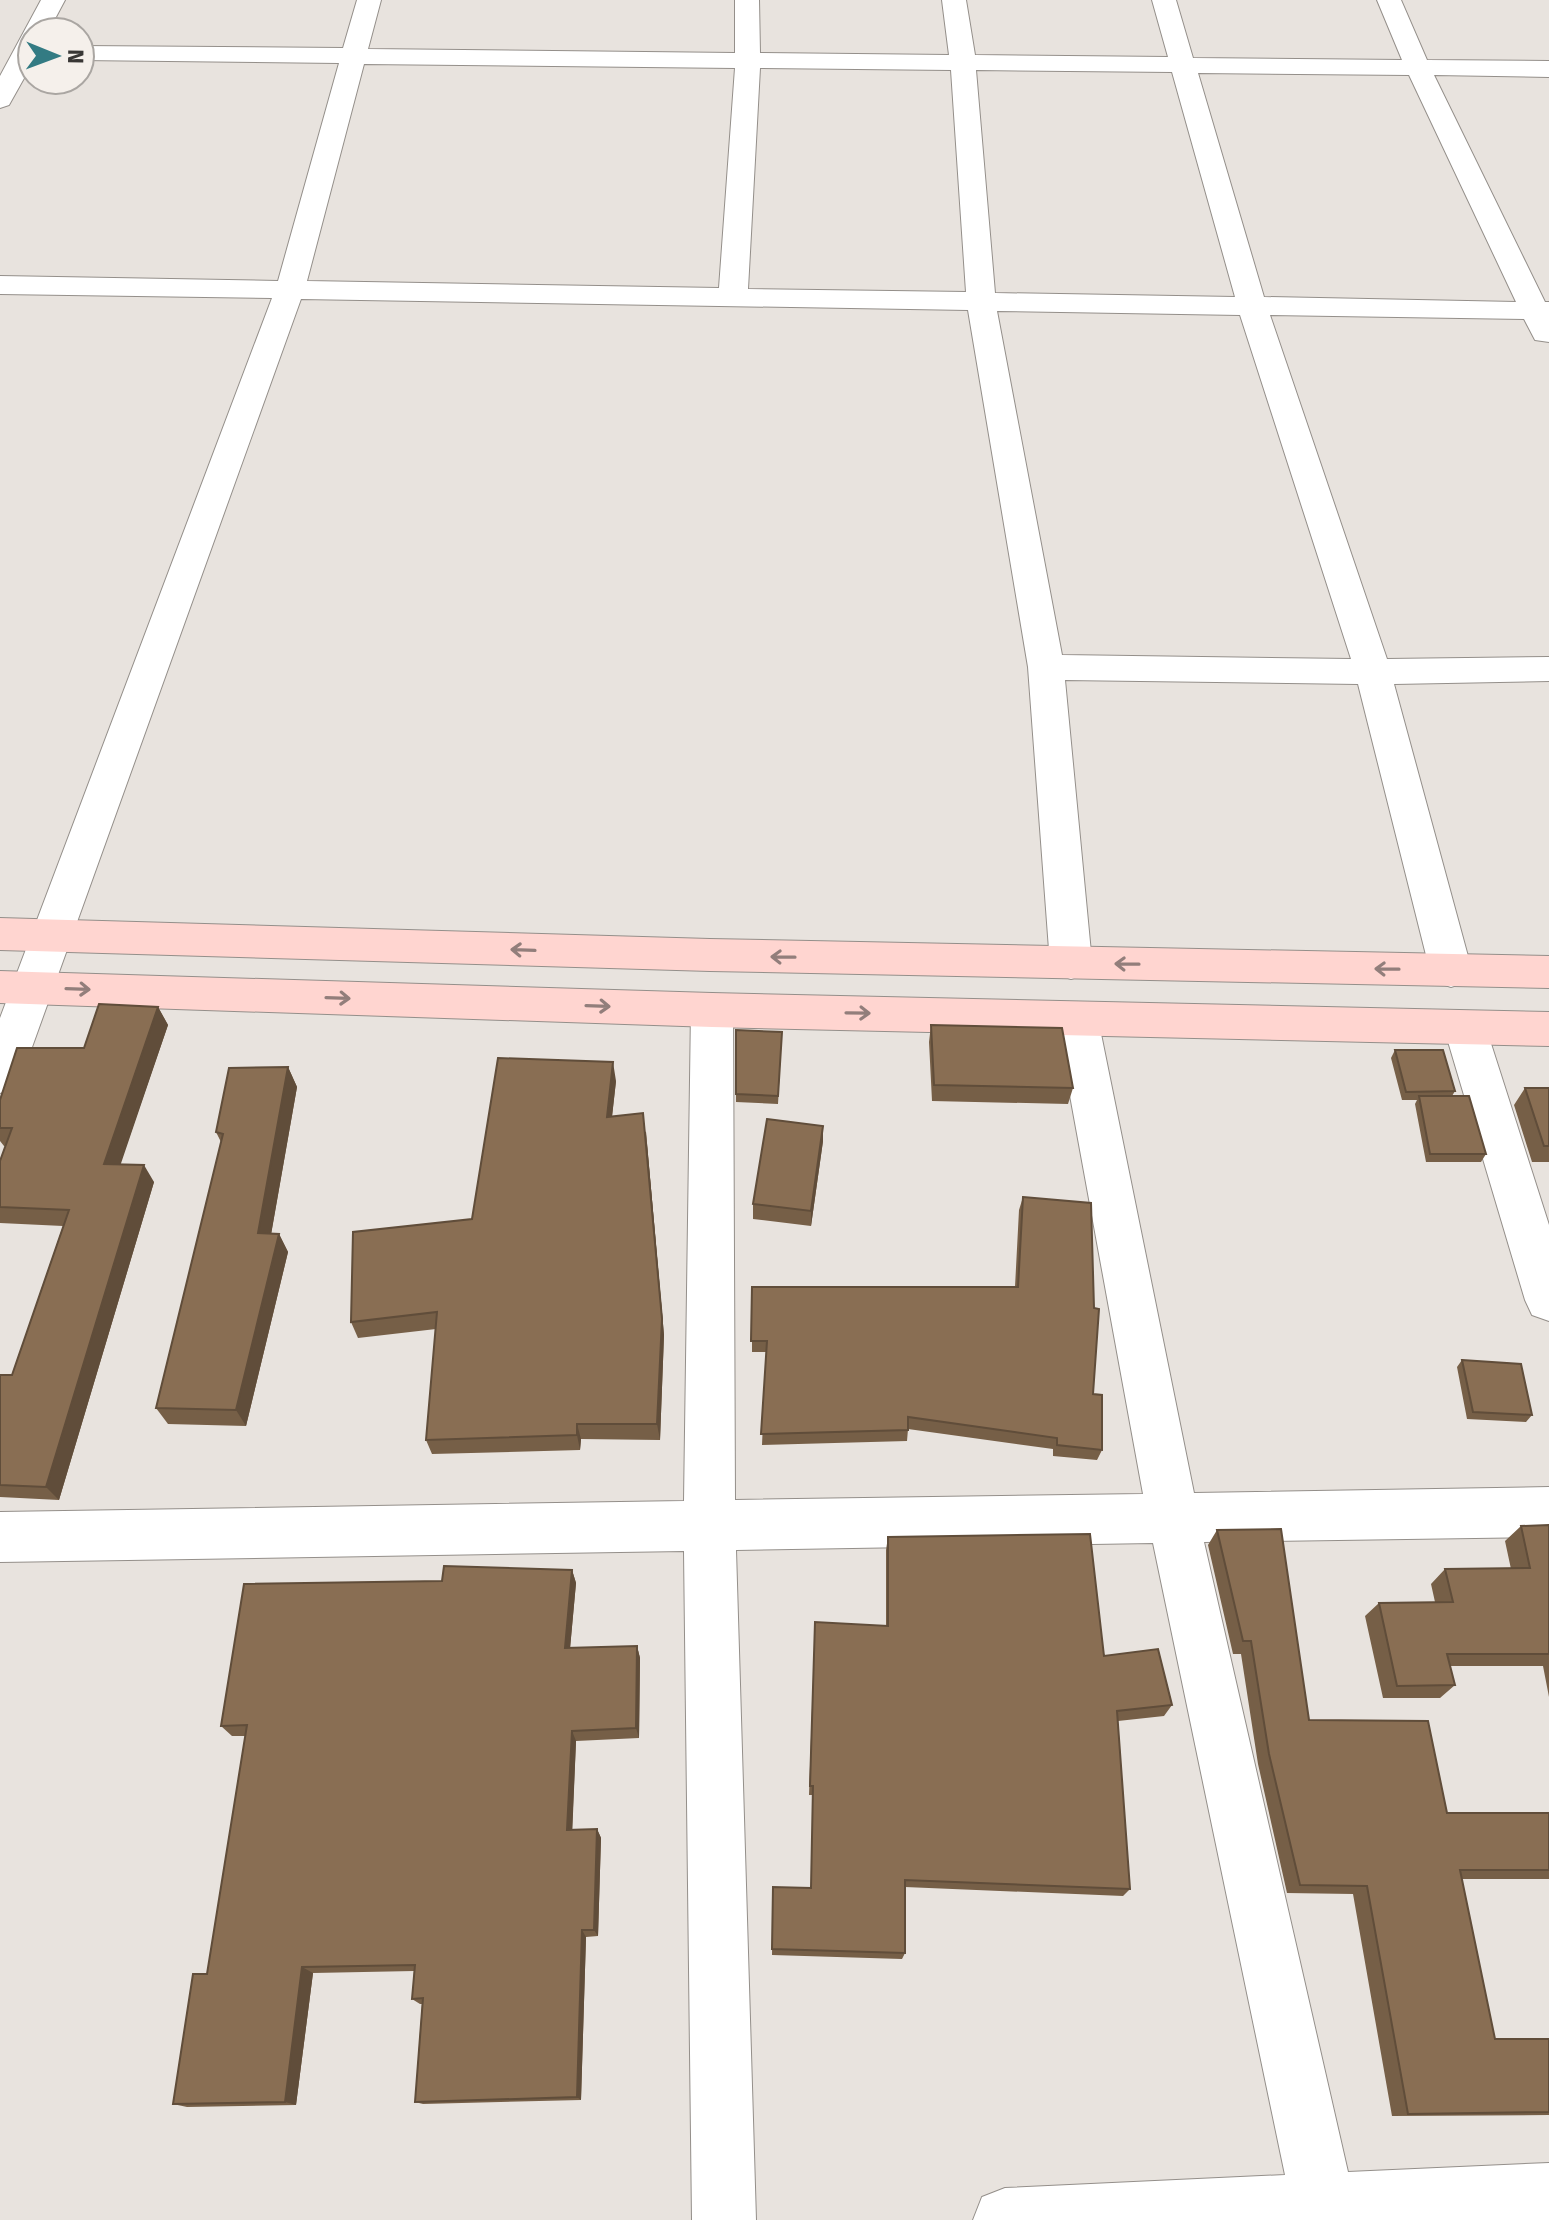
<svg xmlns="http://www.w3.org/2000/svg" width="1549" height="2220" font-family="'Fira Sans',sans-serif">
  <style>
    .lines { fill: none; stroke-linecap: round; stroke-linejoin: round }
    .minor-casing { stroke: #948f8a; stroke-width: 2 }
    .secondary-casing { stroke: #948f8a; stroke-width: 2 }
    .minor { fill: #fff; fill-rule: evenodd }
    .secondary { fill: #ffd5d0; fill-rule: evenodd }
    .wall { fill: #765f47 }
    .shaded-wall { fill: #604d3a }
    .building { fill: #896e53; stroke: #604d3a; stroke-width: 2 }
    .oneway { stroke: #927e7b }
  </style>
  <rect width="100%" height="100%" fill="#e8e3de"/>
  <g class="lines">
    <defs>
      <path id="minor" d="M 41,0 L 65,0 L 48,32 L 32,32 L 32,64 L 9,105 L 0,108 L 0,76 Z
        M 357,0 L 381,0 L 368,49 L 735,53 L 735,0 L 759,0 L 760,53 L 949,55 L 942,0 L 966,0 L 975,55 L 1168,57 L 1152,0 L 1176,0 L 1193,58 L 1402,60 L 1377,0 L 1401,0 L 1427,60 L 1549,61 L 1549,77 L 1434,75 L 1545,302 L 1549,302 L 1549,342 L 1535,340 L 1524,319 L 1270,315 L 1387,659 L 1549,657 L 1549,681 L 1394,684 L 1472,971 L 1466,982 L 1451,987 L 1436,982 L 1430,971 L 1358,684 L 1065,680 L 1092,963 L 1086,974 L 1071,979 L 1056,974 L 1050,963 L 1028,667 L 968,310 L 301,299 L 22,1075 L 15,1088 L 0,1093 L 0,1018 L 272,298 L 0,294 L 0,276 L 278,281 L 339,63 L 80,60 L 80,46 L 343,48 ZM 364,64 L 735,68 L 719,288 L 307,281 ZM 760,68 L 951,70 L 966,292 L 748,289 ZM 976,70 L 1172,72 L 1235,297 L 995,293 ZM 1198,73 L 1409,75 L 1516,302 L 1264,297 ZM 997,311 L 1240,315 L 1351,659 L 1062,655 Z
        M 712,993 L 727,998 L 733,1010 L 735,1500 L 1143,1494 L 1056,1019 L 1062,1007 L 1077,1002 L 1092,1007 L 1098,1019 L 1194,1493 L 1549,1487 L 1549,1537 L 1204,1542 L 1348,2172 L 1549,2163 L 1549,2220 L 973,2220 L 982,2197 L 1005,2188 L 1285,2175 L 1153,1543 L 736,1550 L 756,2220 L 692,2220 L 684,1551 L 0,1562 L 0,1512 L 684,1501 L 691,1010 L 697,998 Z
        M 1465,1011 L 1480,1016 L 1486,1028 L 1549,1225 L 1549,1321 L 1532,1315 L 1525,1300 L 1444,1028 L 1450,1016 Z"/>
      <path id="secondary" d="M 0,918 L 710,939 L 1549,956 L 1549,988 L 710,971 L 0,950 Z
        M 0,971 L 712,993 L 1549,1012 L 1549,1046 L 712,1027 L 0,1003 Z"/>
    </defs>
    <use href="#minor" class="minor-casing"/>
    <use href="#secondary" class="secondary-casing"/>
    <use href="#minor" class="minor"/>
    <use href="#secondary" class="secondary"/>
  </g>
  <path class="wall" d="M 158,1007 L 168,1025 L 120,1164 L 154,1182 L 59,1500 L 0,1497 L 0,1375 L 12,1375 L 63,1226 L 0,1223 L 0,1161 L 5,1146 L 4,1146 L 0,1141 L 0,1100 Z
    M 931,1025 L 1073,1088 L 1068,1104 L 932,1101 L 929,1042 Z
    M 736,1030 L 782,1032 L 778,1104 L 736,1102 Z
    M 1395,1050 L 1455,1091 L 1452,1096 L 1486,1154 L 1481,1162 L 1426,1162 L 1415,1104 L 1417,1100 L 1402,1100 L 1391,1058 Z
    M 288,1067 L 297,1087 L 271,1234 L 279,1234 L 288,1252 L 246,1426 L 168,1424 L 156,1408 L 221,1142 L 216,1132 Z
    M 616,1081 L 612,1116 L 646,1132 L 664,1335 L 660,1440 L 581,1439 L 580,1450 L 432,1454 L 426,1440 L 436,1329 L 358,1338 L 351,1322 L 472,1219 Z
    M 1525,1088 L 1549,1088 L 1549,1162 L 1532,1162 L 1514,1105 Z
    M 823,1126 L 823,1141 L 811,1226 L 753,1219 L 753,1204 Z
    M 1023,1197 L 1093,1394 L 1102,1450 L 1097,1460 L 1053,1456 L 1053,1449 L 908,1429 L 907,1441 L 762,1445 L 766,1352 L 752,1352 L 752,1287 L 1015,1287 L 1019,1210 Z
    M 1462,1360 L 1532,1415 L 1526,1422 L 1467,1419 L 1457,1367 Z
    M 1549,1525 L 1549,1697 L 1543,1666 L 1450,1666 L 1455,1685 L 1440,1698 L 1383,1698 L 1365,1616 L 1379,1603 L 1435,1602 L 1431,1584 L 1445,1569 L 1511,1569 L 1505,1541 L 1521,1526 Z
    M 1217,1530 L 1309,1720 L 1447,1813 L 1549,1813 L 1549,1879 L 1461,1879 L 1495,2039 L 1549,2039 L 1549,2115 L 1392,2116 L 1353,1894 L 1287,1893 L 1258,1764 L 1241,1654 L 1233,1654 L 1208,1545 Z
    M 888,1537 L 1104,1656 L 1172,1705 L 1164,1716 L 1118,1721 L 1130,1889 L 1123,1896 L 905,1887 L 905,1953 L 902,1959 L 772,1955 L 773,1887 L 811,1888 L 813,1795 L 809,1795 L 815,1622 L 886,1626 L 886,1550 Z
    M 572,1570 L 576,1583 L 570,1648 L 637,1646 L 640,1658 L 639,1738 L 576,1741 L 572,1830 L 597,1829 L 601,1838 L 598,1936 L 586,1937 L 581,2100 L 423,2104 L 415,2102 L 422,2004 L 420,2004 L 412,1999 L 414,1971 L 313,1973 L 296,2105 L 187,2107 L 173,2104 L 207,1974 L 245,1736 L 232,1736 L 221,1726 L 442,1581 Z"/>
  <path class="shaded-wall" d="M 158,1007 L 168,1025 L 115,1181 L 104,1164 Z
    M 613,1062 L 616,1081 L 610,1135 L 607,1117 Z
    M 288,1067 L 297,1087 L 268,1252 L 258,1233 Z
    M 823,1126 L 823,1141 L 811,1226 L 811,1211 Z
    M 646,1132 L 664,1335 L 660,1440 L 657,1424 Z
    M 144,1165 L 154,1182 L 59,1500 L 46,1487 Z
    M 279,1234 L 288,1252 L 246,1426 L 236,1410 Z
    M 577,1424 L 581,1439 L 580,1450 L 577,1435 Z
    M 572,1570 L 576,1583 L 569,1660 L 565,1648 Z
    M 637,1646 L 640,1658 L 639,1738 L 636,1728 Z
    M 572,1731 L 576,1741 L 572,1838 L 567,1830 Z
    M 597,1829 L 601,1838 L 598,1936 L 594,1930 Z
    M 582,1930 L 586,1937 L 581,2100 L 577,2097 Z
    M 302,1967 L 313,1973 L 296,2105 L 285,2102 Z"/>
  <path class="building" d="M 99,1004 L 158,1007 L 104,1164 L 144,1165 L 46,1487 L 0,1485 L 0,1375 L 12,1375 L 69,1210 L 0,1207 L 0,1161 L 12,1128 L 0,1128 L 0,1100 L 17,1048 L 84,1048 Z
    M 931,1025 L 1062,1028 L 1073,1088 L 934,1085 Z
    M 736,1030 L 782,1032 L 778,1096 L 736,1094 Z
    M 1395,1050 L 1443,1050 L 1455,1091 L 1406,1092 Z
    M 498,1058 L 613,1062 L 607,1117 L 643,1113 L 662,1319 L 657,1424 L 577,1424 L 577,1435 L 426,1440 L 437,1312 L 351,1322 L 353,1232 L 472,1219 Z
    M 288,1067 L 258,1233 L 279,1234 L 236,1410 L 156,1408 L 223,1134 L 216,1132 L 229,1068 Z
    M 1525,1088 L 1549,1088 L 1549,1146 L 1544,1146 Z
    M 1419,1096 L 1469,1096 L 1486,1154 L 1430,1154 Z
    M 767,1119 L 823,1126 L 811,1211 L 753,1204 Z
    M 1023,1197 L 1091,1203 L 1094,1308 L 1099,1309 L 1093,1394 L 1102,1395 L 1102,1450 L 1057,1445 L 1057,1438 L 908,1417 L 908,1430 L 761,1434 L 767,1341 L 751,1341 L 752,1287 L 1018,1287 Z
    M 1462,1360 L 1521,1364 L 1532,1415 L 1473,1412 Z
    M 1549,1525 L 1549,1654 L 1447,1654 L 1455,1685 L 1397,1686 L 1379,1603 L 1453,1602 L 1445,1569 L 1530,1568 L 1521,1526 Z
    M 1281,1529 L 1309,1720 L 1428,1721 L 1447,1813 L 1549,1813 L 1549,1870 L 1460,1870 L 1495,2039 L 1549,2039 L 1549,2112 L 1408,2114 L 1367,1886 L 1300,1885 L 1269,1754 L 1251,1641 L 1243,1641 L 1217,1530 Z
    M 1090,1534 L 1104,1656 L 1158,1649 L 1172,1705 L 1117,1711 L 1130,1889 L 905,1880 L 905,1953 L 772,1949 L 773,1887 L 811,1888 L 813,1786 L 810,1786 L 815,1622 L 888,1626 L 888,1537 Z
    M 444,1566 L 572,1570 L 565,1648 L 637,1646 L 636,1728 L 572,1731 L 567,1830 L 597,1829 L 594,1930 L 582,1930 L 577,2097 L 415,2102 L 423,1998 L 412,1999 L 415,1965 L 302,1967 L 285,2102 L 173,2104 L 193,1974 L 207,1974 L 247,1725 L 221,1726 L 244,1584 L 442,1581 Z"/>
  <defs><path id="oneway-shaft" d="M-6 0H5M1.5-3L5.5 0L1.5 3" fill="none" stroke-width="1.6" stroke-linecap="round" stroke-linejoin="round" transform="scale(2)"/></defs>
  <g class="oneway">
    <use href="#oneway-shaft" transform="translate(523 950) rotate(-178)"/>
    <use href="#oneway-shaft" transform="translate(783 957) rotate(-179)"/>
    <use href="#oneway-shaft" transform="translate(1127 964) rotate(-179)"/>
    <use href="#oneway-shaft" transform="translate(1387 969) rotate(-179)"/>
    <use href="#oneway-shaft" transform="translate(78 989) rotate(2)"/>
    <use href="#oneway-shaft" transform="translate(338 998) rotate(2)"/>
    <use href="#oneway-shaft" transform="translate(598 1006) rotate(2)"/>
    <use href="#oneway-shaft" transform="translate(858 1013) rotate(1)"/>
  </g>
  <g transform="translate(56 56) rotate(91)"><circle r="38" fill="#f5f0eb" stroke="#aaa6a2" stroke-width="2"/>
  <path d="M0-6L14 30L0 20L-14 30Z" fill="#337b83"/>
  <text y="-12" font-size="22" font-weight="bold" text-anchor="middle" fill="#393735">N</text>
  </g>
</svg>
